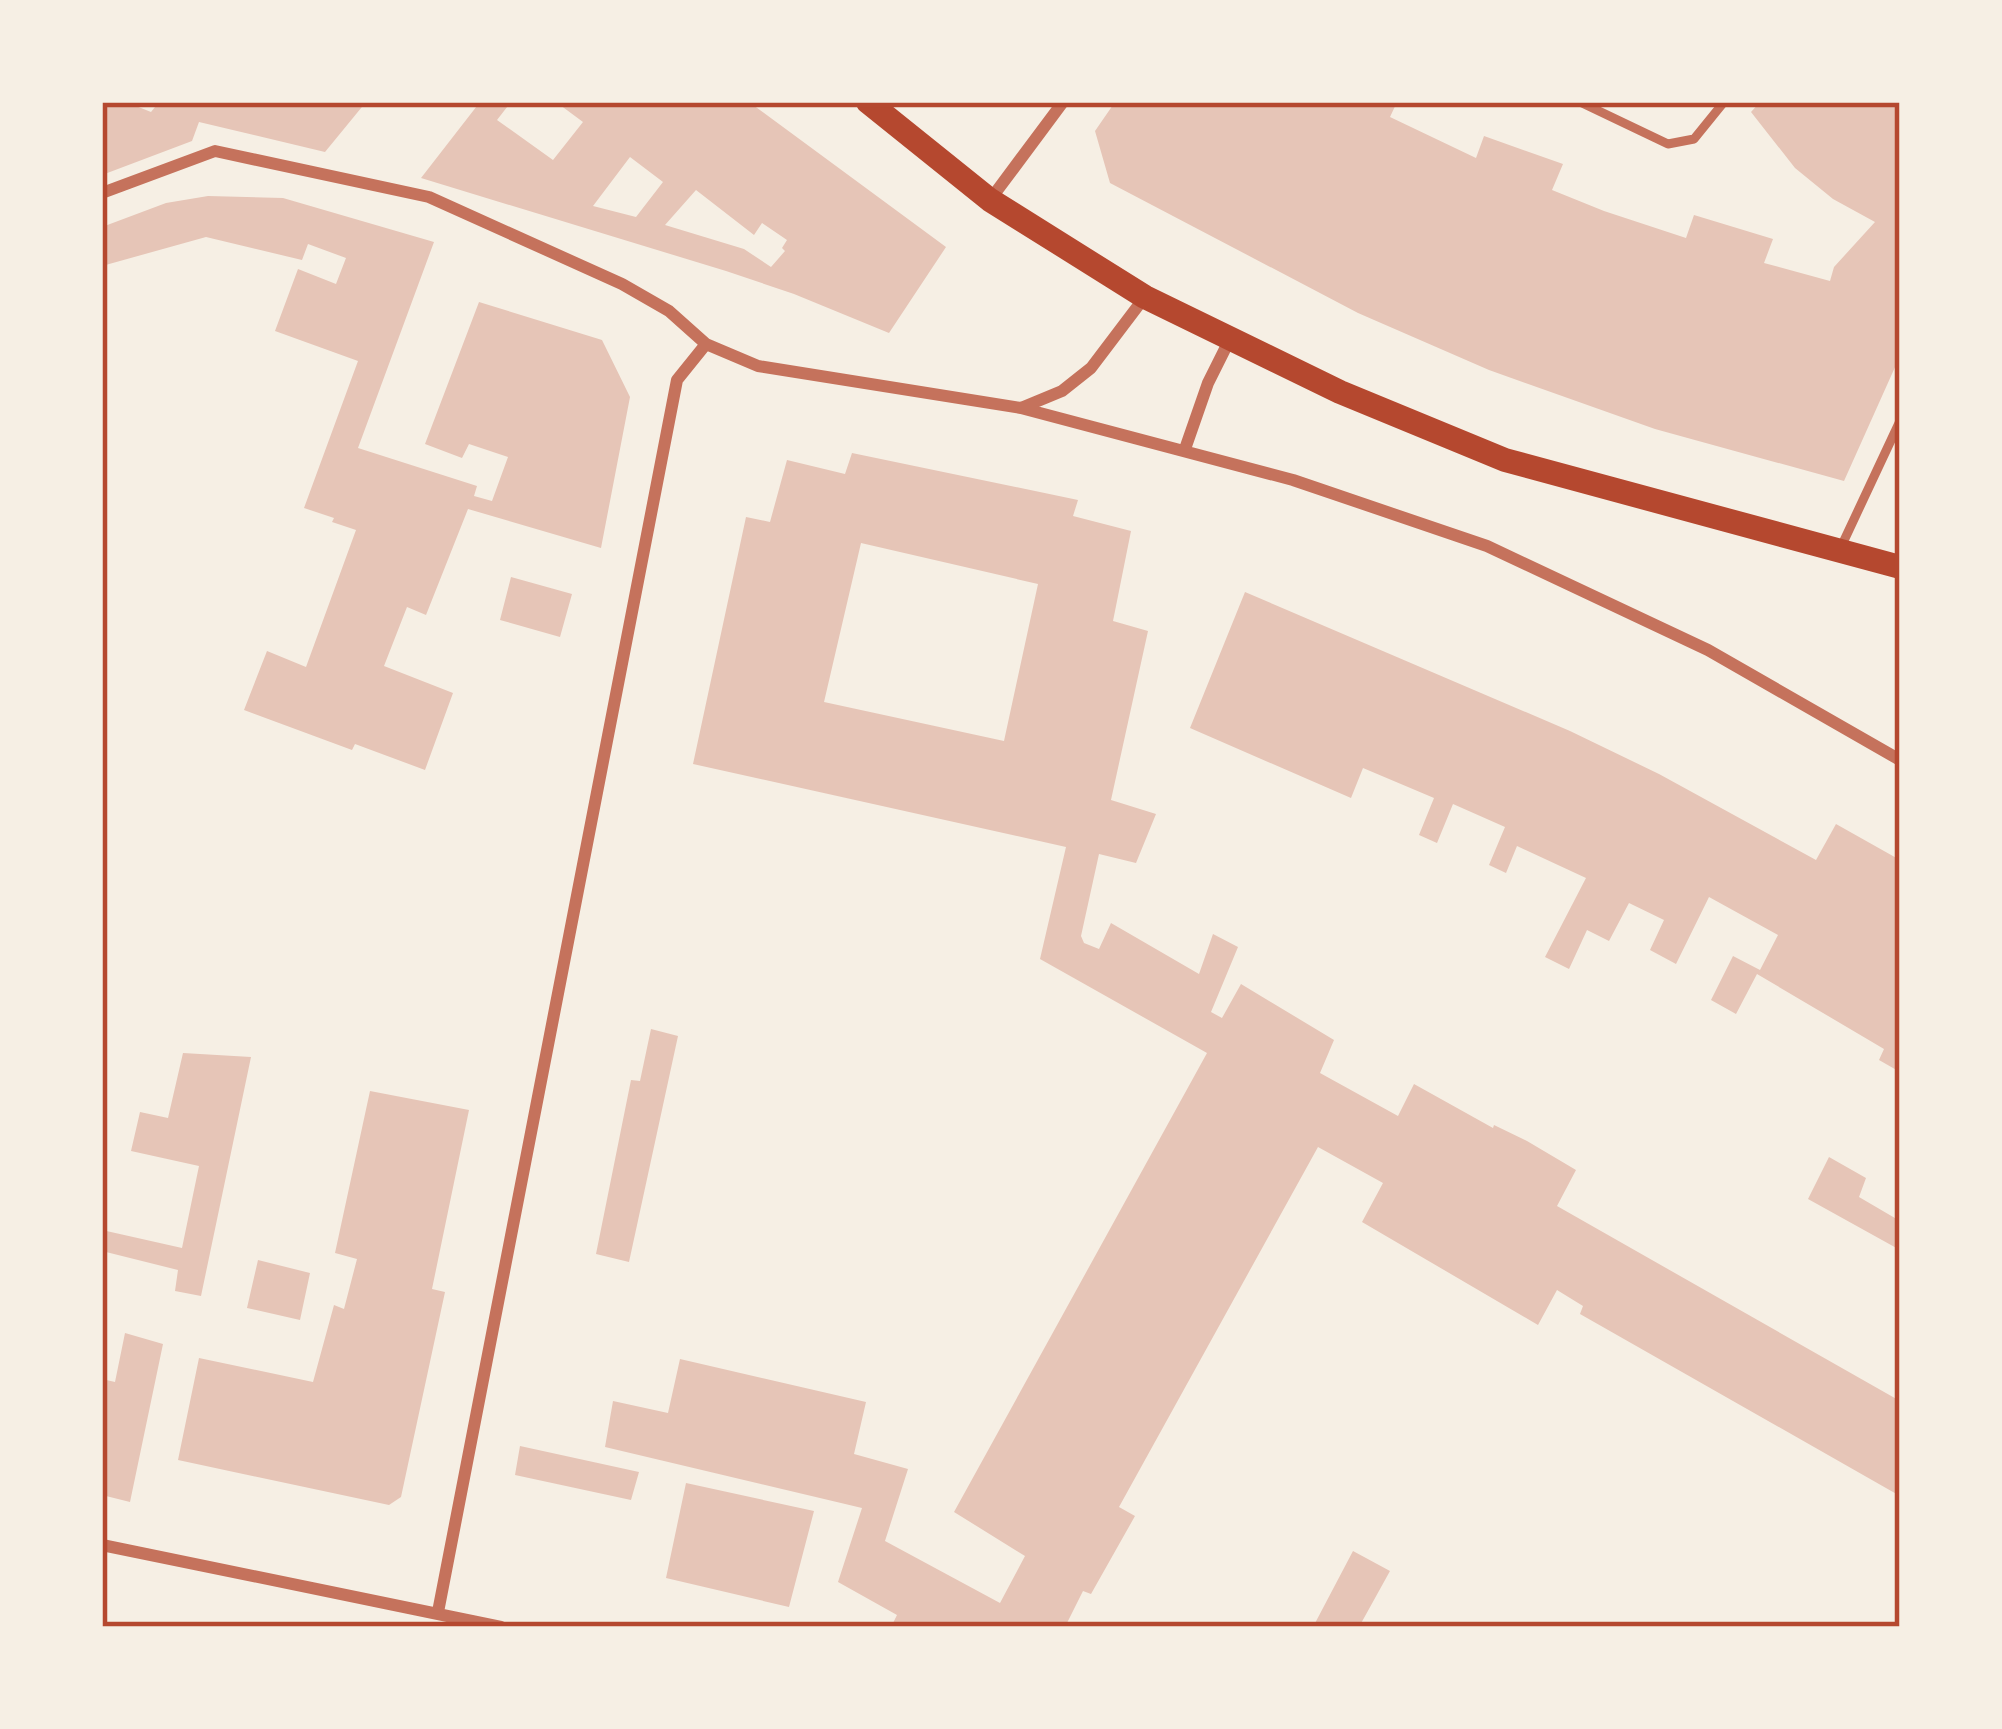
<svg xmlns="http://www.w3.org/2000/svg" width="2002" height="1729" font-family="Bitter,serif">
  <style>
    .building { fill: #e6c5b7; fill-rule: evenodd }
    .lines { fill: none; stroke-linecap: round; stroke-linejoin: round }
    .service { stroke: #c5725c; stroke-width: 9 }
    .minor { stroke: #c5725c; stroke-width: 12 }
    .secondary { stroke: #b5482f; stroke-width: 24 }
    .neatline { fill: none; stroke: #b5482f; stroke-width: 4.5 }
  </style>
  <rect width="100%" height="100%" fill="#f6efe4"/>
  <path class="building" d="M 102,102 L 126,102 L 151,112 L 159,102 L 366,102 L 325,152 L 199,122 L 192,141 L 102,175 Z
    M 480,102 L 511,102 L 497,120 L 553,160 L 583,122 L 556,102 L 749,102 L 946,247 L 889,333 L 794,294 L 726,271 L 421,178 ZM 630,157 L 663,182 L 636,217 L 593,206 ZM 696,190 L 754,235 L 762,223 L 787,240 L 782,248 L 785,251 L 771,267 L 744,249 L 665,225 Z
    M 1115,102 L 1397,102 L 1390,117 L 1476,158 L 1484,136 L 1563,164 L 1552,190 L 1604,211 L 1686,238 L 1694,215 L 1773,239 L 1764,263 L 1830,281 L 1834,267 L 1875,222 L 1833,199 L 1795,168 L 1751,112 L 1760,102 L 1900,102 L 1900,356 L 1844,481 L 1655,429 L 1489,370 L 1358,313 L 1110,183 L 1095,131 Z
    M 208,196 L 283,198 L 434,242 L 358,448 L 477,486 L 474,496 L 492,501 L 508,457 L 469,444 L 462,458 L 425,444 L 479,302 L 602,340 L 630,397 L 601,548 L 468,509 L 426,615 L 407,607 L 384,666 L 453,693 L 425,770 L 355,744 L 352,750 L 244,710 L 267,651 L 306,667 L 356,530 L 332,522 L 334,518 L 304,508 L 358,361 L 275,331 L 298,269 L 336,284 L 346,258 L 308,244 L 302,260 L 206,237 L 102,266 L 102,227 L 166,203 Z
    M 852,453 L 1078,500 L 1073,516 L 1131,531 L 1113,621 L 1148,631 L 1111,800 L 1156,814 L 1136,863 L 1099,854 L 1081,936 L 1084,943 L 1099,949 L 1111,923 L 1199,974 L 1213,934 L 1238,947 L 1211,1012 L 1222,1018 L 1241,984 L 1334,1040 L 1320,1073 L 1398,1116 L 1414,1084 L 1493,1128 L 1494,1125 L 1527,1141 L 1576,1170 L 1557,1206 L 1900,1401 L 1900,1496 L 1580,1314 L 1583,1306 L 1557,1290 L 1538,1325 L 1362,1222 L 1383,1183 L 1318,1147 L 1119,1507 L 1135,1516 L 1091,1594 L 1083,1591 L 1065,1627 L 891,1627 L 897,1615 L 838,1582 L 862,1508 L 605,1447 L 613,1401 L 668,1413 L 680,1359 L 866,1402 L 854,1454 L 908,1469 L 885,1541 L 1000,1603 L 1025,1556 L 954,1512 L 1207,1053 L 1040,959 L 1066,847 L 693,764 L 746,517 L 770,522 L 787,460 L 845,474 ZM 861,543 L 1038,584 L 1004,741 L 824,702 Z
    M 511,577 L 572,594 L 560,637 L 500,620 Z
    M 1245,592 L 1570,731 L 1659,774 L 1816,860 L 1836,824 L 1900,860 L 1900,1072 L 1879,1060 L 1884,1049 L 1757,974 L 1736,1014 L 1711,1000 L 1733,956 L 1760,970 L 1778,935 L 1709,897 L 1676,964 L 1650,950 L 1664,920 L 1629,903 L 1609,941 L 1587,930 L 1569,969 L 1545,957 L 1586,878 L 1517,846 L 1506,873 L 1489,865 L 1505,827 L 1453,804 L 1437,843 L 1419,835 L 1434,798 L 1363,768 L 1351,798 L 1190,728 Z
    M 651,1029 L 678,1036 L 629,1262 L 596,1254 L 631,1080 L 640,1081 Z
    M 183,1053 L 251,1057 L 201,1296 L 175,1291 L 178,1270 L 102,1251 L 102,1230 L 182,1248 L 199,1166 L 131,1151 L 140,1112 L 168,1118 Z
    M 370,1091 L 469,1110 L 432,1289 L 445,1292 L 401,1497 L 389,1505 L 178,1460 L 199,1358 L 313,1382 L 334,1305 L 344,1309 L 357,1259 L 335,1253 Z
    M 1829,1157 L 1866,1178 L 1859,1197 L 1900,1221 L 1900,1250 L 1808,1199 Z
    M 258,1260 L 310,1273 L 300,1320 L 247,1308 Z
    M 125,1333 L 163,1344 L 130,1502 L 102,1495 L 102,1379 L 115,1382 Z
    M 520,1446 L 639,1472 L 631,1500 L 515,1475 Z
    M 686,1483 L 814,1511 L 789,1607 L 666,1578 Z
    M 1353,1551 L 1390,1571 L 1359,1627 L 1313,1627 Z"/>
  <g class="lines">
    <path class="service" d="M 1580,102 L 1668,144 L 1694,139 L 1724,102
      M 1841,547 L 1900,421"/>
    <path class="minor" d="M 102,193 L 215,151 L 429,197 L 622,284 L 669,311 L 706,344 L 758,366 L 1021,408 L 1062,391 L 1091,368 L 1144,298
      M 990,200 L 1063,102
      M 1021,408 L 1293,480 L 1487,546 L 1708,650 L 1900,760
      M 1185,449 L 1208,383 L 1230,339
      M 102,1545 L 501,1627
      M 438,1612 L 677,380 L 706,344"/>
    <path class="secondary" d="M 868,102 L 990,200 L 1145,297 L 1340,392 L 1505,460 L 1900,567"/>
  </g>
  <rect width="2002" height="1729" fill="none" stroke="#f6efe4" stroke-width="210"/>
  <rect x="105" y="105" width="1792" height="1519" class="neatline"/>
</svg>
